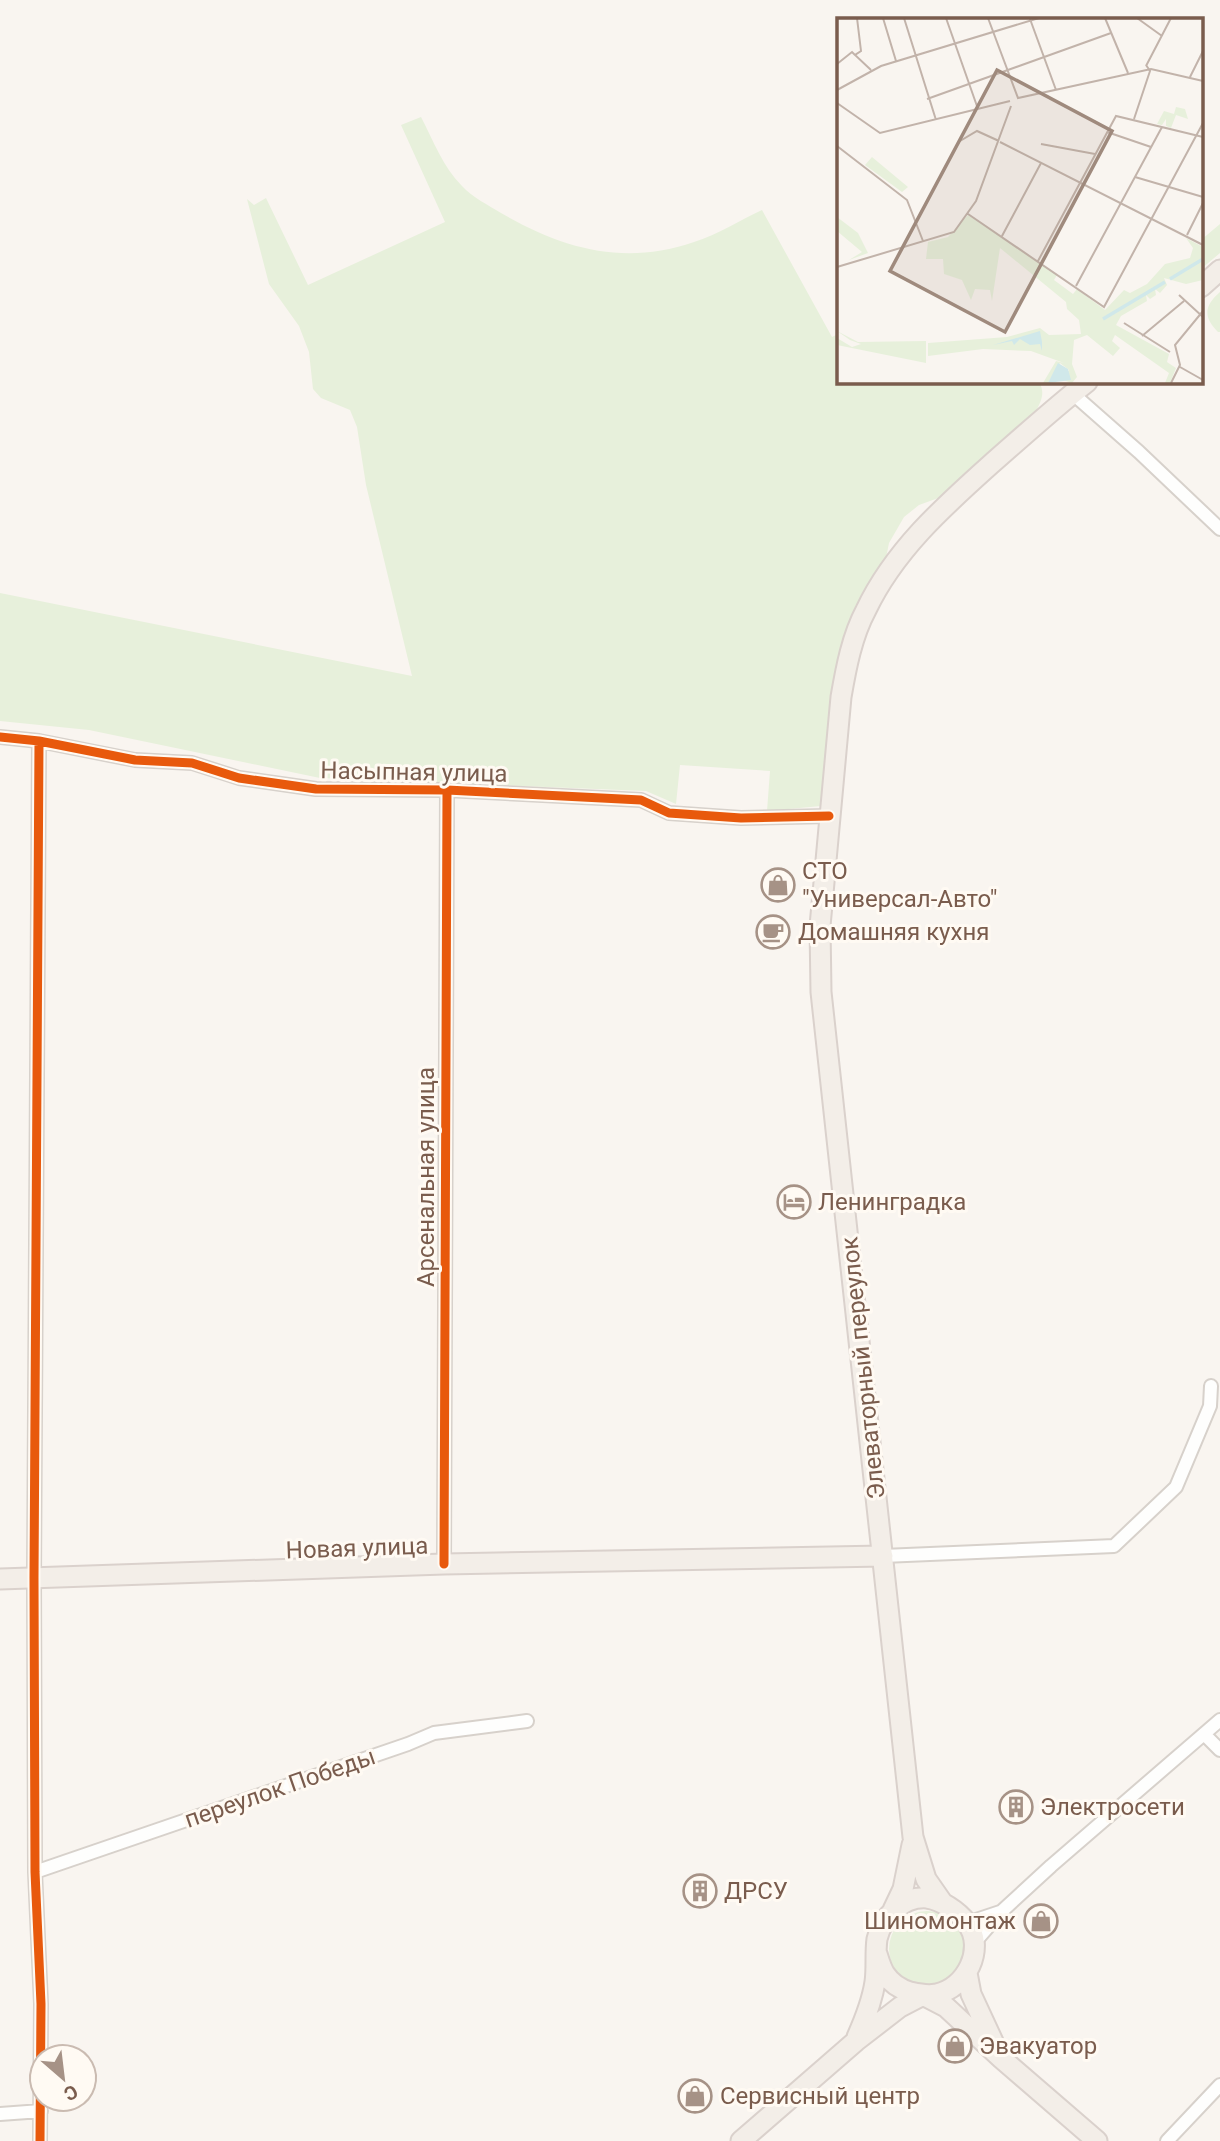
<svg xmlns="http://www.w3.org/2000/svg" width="1220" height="2141" font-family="Roboto,sans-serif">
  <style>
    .green { fill: #e7f0db }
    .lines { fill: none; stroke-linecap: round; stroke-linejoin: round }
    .minor-casing { stroke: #d7d1cb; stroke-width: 16 }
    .primary-casing { stroke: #dad1cc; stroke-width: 23 }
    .minor { stroke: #fefefd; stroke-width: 12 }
    .primary { stroke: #f3eee8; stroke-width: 19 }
    .cycleway-casing { stroke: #fffaf3; stroke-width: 13 }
    .cycleway { stroke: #e8590c; stroke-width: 9 }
    .labels { text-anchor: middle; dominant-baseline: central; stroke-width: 6; stroke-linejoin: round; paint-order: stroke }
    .street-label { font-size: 24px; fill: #7a5c4d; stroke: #fffaf3 }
    .poi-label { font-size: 24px; fill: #7a5c4d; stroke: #fffaf3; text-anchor: start }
    .inset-river { fill: none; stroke: #d0e8ea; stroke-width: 3.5 }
    .inset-road { fill: none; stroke: #c2b3aa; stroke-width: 2 }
    .view { fill: #9f8a7d; fill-opacity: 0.15; stroke: #9f8a7d; stroke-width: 3.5 }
    .inset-edge { fill: none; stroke: #7a5c4d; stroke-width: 3.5 }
  </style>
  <rect width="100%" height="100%" fill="#f9f5f0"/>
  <path class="green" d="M 421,117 C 433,140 443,167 462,186 C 472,197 488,205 501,213 C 563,249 624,266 694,242 C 717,235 740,220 762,210 L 832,337 L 838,334 L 838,382 L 1039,382 C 1045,392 1042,400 1036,411 L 941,497 L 919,505 L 904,517 L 889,543 L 886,558 L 871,582 L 839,661 L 821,806 L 767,811 L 770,771 L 680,765 L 676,804 L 646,791 L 320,778 L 89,730 L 0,721 L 0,593 L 412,676 L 366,485 L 357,427 L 350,410 L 321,398 L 313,389 L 309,352 L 299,326 L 269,284 L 247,199 L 254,205 L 266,198 L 308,285 L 445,222 L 401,125 Z
    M 1220,224 L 1220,253 L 1201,269 L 1201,240 Z
    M 1220,292 L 1220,332 L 1218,332 C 1203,317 1204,306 1220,292 Z
    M889 1949a38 38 0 1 1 76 0a38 38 0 1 1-76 0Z"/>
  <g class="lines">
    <defs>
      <path id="minor" d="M 1072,393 L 1139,452 L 1220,529
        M 0,737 L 39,741 L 135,760 L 192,763 L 239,778 L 316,789 L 447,790 L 641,800 L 669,813 L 741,818 L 829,816
        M 39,741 L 34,1578 L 35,1872 L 41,2004 L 40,2141
        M 883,1556 L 1114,1546 L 1176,1487 L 1210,1406 L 1211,1386
        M 444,1564 L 447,790
        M 1205,1735 L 1220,1750
        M 35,1872 L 408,1744 L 434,1733 L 527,1721
        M 967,1923 L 1000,1912
        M 974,1943 L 1001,1912 L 1051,1866 L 1220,1720
        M 0,2114 L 41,2111
        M 1167,2141 L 1220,2085"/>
      <path id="primary" d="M 1201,287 L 1220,270
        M 0,1579 L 444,1564 L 883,1556
        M 942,1902 L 926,1879 L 913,1837 L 821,992 L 820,926 L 841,697 C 846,668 852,636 866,610 C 894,551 942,508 990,465 C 1022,437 1054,408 1087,382
        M 893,1910 L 903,1889 L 912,1845
        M 967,1973 L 971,1994 L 996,2048
        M 857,2037 C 865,2019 872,2002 875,1982 C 877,1968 875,1953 877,1939 C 882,1917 903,1896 927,1898 C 941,1900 958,1911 967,1923 C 986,1948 966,1989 936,1994 C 927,1996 919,1994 910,1992 C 900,1989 891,1983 885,1974 C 881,1968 879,1960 877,1954
        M 741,2141 L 856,2041 L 900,2007 L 923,1995 L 946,2007 L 1001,2058 L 1097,2141"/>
    </defs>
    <use href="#minor" class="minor-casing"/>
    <use href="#primary" class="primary-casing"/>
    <use href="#minor" class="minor"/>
    <use href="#primary" class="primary"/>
    <defs>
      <path id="cycleway" d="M 0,737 L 39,741 L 135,760 L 192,763 L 239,778 L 316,789 L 447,790 L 641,800 L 669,813 L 741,818 L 829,816
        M 39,741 L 34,1578 L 35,1872 L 41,2004 L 40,2141
        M 444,1564 L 447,790"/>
    </defs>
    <use href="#cycleway" class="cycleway-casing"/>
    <use href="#cycleway" class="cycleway"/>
  </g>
  <defs>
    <symbol id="shop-ring" viewBox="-11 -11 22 22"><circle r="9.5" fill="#fffaf3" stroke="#a69286" stroke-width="1.5"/><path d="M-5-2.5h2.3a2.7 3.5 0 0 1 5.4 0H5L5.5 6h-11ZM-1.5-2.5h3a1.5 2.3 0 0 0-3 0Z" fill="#a69286"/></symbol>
    <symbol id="cafe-ring" viewBox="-11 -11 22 22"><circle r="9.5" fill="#fffaf3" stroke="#a69286" stroke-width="1.5"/><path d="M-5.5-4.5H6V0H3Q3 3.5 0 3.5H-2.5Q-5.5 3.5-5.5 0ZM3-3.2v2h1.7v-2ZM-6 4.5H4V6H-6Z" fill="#a69286"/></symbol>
    <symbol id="hotel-ring" viewBox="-11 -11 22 22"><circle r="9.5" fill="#fffaf3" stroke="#a69286" stroke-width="1.5"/><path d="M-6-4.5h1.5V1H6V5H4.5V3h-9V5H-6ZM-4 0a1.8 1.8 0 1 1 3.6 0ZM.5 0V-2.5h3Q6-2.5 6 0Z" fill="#a69286"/></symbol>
    <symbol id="building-ring" viewBox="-11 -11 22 22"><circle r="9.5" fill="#fffaf3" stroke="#a69286" stroke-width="1.5"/><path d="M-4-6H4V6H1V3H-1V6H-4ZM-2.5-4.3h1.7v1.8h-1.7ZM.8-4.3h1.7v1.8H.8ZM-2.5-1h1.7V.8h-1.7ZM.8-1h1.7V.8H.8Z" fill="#a69286"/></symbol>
  </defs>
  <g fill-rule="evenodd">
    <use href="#shop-ring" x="759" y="866" width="38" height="38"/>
    <use href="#cafe-ring" x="754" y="913" width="38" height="38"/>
    <use href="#hotel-ring" x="775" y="1183" width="38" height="38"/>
    <use href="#building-ring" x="997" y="1788" width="38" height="38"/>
    <use href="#building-ring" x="681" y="1872" width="38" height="38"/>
    <use href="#shop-ring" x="1022" y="1902" width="38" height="38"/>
    <use href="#shop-ring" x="936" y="2027" width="38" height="38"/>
    <use href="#shop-ring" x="676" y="2077" width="38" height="38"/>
  </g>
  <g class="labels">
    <g class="street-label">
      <text transform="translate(414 772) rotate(1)">Насыпная улица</text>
      <text transform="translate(426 1177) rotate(-90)">Арсенальная улица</text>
      <text transform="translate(863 1368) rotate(-96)">Элеваторный переулок</text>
      <text transform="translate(357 1548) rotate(-2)">Новая улица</text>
      <text transform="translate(280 1788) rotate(-19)">переулок Победы</text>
    </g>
    <g class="poi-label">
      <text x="802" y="871">СТО<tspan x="802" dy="28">"Универсал-Авто"</tspan></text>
      <text x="798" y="932">Домашняя кухня</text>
      <text x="818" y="1202">Ленинградка</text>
      <text x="1040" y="1807">Электросети</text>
      <text x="724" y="1891">ДРСУ</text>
      <text x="1016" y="1921" text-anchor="end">Шиномонтаж</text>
      <text x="979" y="2046">Эвакуатор</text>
      <text x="720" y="2096">Сервисный центр</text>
    </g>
  </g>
  <g transform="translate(837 18)">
    <rect width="366" height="366" fill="#f9f5f0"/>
    <path d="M 339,89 L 348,91 L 351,101 L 339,97 L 334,110 L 329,108 L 329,101 L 325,107 L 320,106 L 327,93 L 337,96 ZM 35,139 L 71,169 L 65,174 L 28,147 ZM 131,197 L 220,257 L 217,262 L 236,276 L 240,271 L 268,292 L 287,272 L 293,275 L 310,266 L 328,246 L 353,240 L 356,230 L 349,220 L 366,229 L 366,262 L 349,266 L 327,260 L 330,267 L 323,275 L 318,271 L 319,277 L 313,281 L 309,277 L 310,283 L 284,298 L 279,307 L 332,336 L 330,344 L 339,350 L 333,365 L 328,365 L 332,355 L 278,317 L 275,323 L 283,330 L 276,338 L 250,317 L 237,322 L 235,346 L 240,359 L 235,365 L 226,362 L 232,352 L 223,345 L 211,365 L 206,365 L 219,343 L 227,345 L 194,333 L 146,331 L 91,338 L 91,325 L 170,319 L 203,310 L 212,317 L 244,316 L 242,302 L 230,291 L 229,284 L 163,230 L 155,283 L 153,272 L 138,271 L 134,282 L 125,262 L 107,256 L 106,241 L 89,241 L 91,224 L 111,219 ZM 0,199 L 21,215 L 31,235 L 12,242 L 25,234 L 0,213 ZM 0,313 L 21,324 L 89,323 L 89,345 L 0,327 L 0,320 L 15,329 L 24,326 L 13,322 Z" fill="#e7f0db"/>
    <path d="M 203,313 L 205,324 L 205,333 L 203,326 L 193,327 L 183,321 L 177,327 L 175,323 L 156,327 ZM 221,345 L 231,351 L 234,362 L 211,365 Z" fill="#d0e8ea"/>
    <path class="inset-river" d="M 333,261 L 366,241M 266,301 L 328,264"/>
    <path class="inset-road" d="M 20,0 L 24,33 L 18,37 L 34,52M 46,0 L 59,43M 67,0 L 99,102M 109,0 L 141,91M 151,0 L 181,80 L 314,51 L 366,63M 268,0 L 291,55M 300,0 L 325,18M 193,1 L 219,72M 0,46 L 15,34 L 18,37M 309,48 L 334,0M 353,59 L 366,33M 0,72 L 44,48 L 202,0M 90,81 L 274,15M 0,85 L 43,115 L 173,83M 297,101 L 313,53 L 309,47M 270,114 L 314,129M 123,123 L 140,113 L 162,123M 163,124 L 366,227M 204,126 L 258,136M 0,128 L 70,182 L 86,223M 298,159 L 366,179M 131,196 L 267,289 L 366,105M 350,217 L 366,185M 165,218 L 204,145M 201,243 L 279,98 L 366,119M 0,249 L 117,214 L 139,183 L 174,88M 239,268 L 325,109M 342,277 L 366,299M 287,305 L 333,334M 305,318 L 347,283M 343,349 L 366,362M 334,365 L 343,347 L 338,327 L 366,293"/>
    <path class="view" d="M 160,52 L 275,113 L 168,314 L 53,253 Z"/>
    <rect width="366" height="366" class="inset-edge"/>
  </g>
  <g transform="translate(63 2078) rotate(152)"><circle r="33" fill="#fffaf3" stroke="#cabbb1" stroke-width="2"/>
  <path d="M0-5L12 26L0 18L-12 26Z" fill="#a69286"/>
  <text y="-10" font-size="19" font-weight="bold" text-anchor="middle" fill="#7a5c4d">С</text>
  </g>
</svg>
